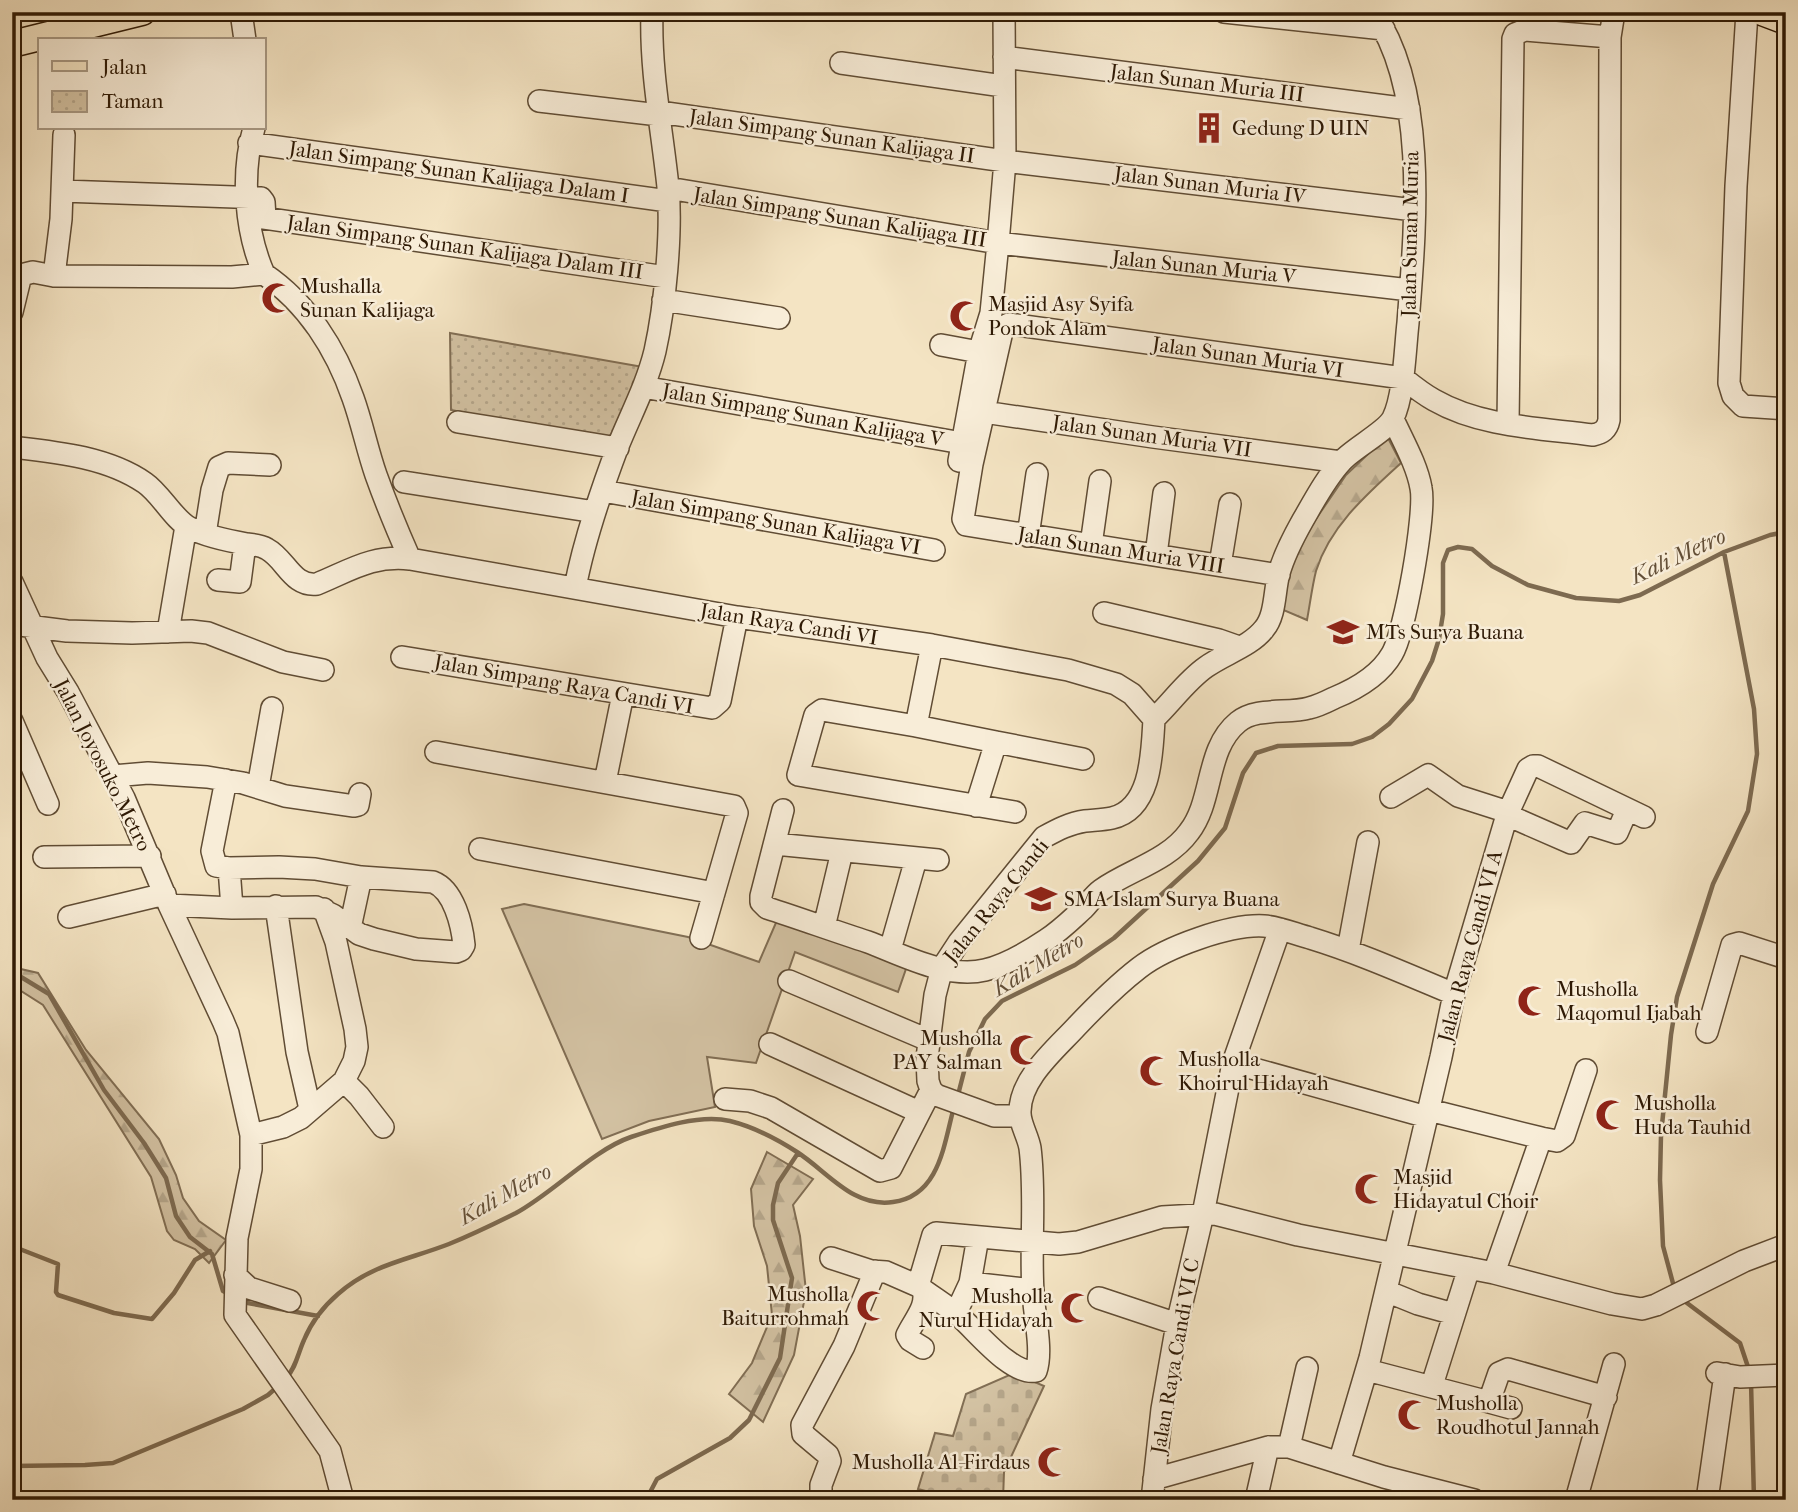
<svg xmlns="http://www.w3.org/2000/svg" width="1798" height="1512" font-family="'IM FELL French Canon',serif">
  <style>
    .grass { fill: #d3c2a3; stroke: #816e54; stroke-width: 2 }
    .forest { fill: url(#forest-firs); stroke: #816e54; stroke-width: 2 }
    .cemetery { fill: url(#cemetery-stones); stroke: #816e54; stroke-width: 2 }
    .park { fill: url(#park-dots); stroke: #816e54; stroke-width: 2 }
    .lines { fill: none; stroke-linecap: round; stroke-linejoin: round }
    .stream { stroke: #7d6a50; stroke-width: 4.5 }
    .minor-casing { stroke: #604c34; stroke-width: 24 }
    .major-casing { stroke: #2f1a05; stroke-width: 29 }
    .minor { stroke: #f8edd8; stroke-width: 21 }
    .major { stroke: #f4e4c3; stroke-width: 26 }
    .labels { text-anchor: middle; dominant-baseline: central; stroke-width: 5; stroke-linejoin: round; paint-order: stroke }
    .street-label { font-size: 21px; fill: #2f1a05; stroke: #f8edd8 }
    .poi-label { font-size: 21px; fill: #2f1a05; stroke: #f8edd8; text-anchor: start }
    .water-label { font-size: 23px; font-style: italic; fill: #634f37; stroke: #f8edd8 }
  </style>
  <defs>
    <pattern id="forest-firs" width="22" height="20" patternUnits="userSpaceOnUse" patternTransform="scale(1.75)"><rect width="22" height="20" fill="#d3c2a3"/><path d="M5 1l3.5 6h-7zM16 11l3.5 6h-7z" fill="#b5a68b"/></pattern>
    <pattern id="cemetery-stones" width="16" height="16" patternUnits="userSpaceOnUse" patternTransform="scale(1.75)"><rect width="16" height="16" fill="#d3c2a3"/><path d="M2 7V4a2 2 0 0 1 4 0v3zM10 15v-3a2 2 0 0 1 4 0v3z" fill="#b5a68b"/></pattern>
    <pattern id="park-dots" width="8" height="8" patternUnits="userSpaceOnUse" patternTransform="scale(1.75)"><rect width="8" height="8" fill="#d3c2a3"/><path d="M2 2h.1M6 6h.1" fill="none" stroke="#b5a68b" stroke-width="1.8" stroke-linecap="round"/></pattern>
  </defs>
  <rect width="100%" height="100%" fill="#f4e4c3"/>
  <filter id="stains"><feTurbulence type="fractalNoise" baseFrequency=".00286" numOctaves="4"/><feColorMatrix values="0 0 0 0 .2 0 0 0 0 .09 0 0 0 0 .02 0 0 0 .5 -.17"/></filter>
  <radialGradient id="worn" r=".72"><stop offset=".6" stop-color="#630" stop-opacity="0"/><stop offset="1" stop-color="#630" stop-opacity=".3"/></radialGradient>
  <path class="grass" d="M 524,904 L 688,937 L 759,962 L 778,918 L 908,963 L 898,992 L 795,952 L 756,1063 L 707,1057 L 715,1107 L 649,1121 L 602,1139 L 502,909 Z"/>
  <path class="forest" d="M 1387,436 L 1401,463 C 1368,493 1330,526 1316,571 C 1312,587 1310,604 1307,620 L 1281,609 L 1289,568 L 1307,532 L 1346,475 Z
    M 12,967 L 38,973 L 86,1050 L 159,1139 L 176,1175 L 183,1198 L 199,1221 L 226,1240 L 209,1263 L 195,1249 L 174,1240 L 167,1231 L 151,1177 L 43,1005 L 21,991 L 12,991 Z
    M 767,1152 L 813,1179 L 793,1205 L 800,1236 L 806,1291 L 794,1355 L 763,1422 L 729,1394 L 752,1363 L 772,1315 L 767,1266 L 754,1226 L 751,1189 Z"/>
  <path class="cemetery" d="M 1014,1373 L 1044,1386 L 1004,1472 L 1003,1500 L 945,1500 L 945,1496 L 918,1489 L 935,1433 L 953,1436 L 966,1394 Z"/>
  <path class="park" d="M 450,333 L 643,367 L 611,440 L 451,410 Z"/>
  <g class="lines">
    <path class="stream" d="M 12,974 L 21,977 L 49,994 L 104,1090 L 144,1143 L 166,1178 L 176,1216 L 190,1237 L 212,1254 L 223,1291 L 229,1294
      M 958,1095 L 969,1052 L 985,1019 L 1002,1001 L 1075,965 L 1114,938 L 1198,861 L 1225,828 L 1243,773 L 1256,753 L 1278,746 L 1352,744 L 1372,737 L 1389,724 L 1412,699 L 1432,661 L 1439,639 L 1443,614 L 1443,563 L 1448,550 L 1458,547 L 1472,549 L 1492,566 L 1528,585 L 1576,598 L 1619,601 L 1640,595 L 1724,552 L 1770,535 L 1786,532
      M 12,1246 L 58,1264 L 56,1292 L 58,1295 L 114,1313 L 152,1319 L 174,1293 L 195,1260 L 210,1251
      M 1674,1287 L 1663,1246 L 1660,1180 L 1661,1135 L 1671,1035 L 1677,997 L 1713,884 L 1748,811 L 1757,754 L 1754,709 L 1724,552
      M 1683,1300 L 1740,1343 L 1749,1370
      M 242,1302 L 318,1316
      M 286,1378 C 296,1368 298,1353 304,1340 C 311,1323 324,1306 338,1294 C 372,1264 408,1260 449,1244 C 471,1235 494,1224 516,1213 C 553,1193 593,1150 631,1137 C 661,1127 700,1114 730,1121 C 754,1127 777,1139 797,1152 C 828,1172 853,1208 893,1202 C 940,1196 944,1143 954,1107
      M 1751,1382 L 1754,1500
      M 12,1466 L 85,1465 L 113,1463 L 243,1409 L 268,1395 L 277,1387
      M 646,1500 L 657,1479 L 730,1438 L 749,1420 L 780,1358 L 792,1278 L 773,1220 L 773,1205 L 778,1183 L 798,1153"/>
    <defs>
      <path id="minor" d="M 241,12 L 245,40
        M 1224,12 L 1384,29
        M 1747,12 L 1736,186 L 1729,383 L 1733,396 L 1743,406 L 1786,409
        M 1004,57 L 1409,109
        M 841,63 L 1003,86
        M 539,101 L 659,115
        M 659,112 L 1005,161 L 1414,210
        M 254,128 C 241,173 245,231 264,274
        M 64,135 L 61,219 L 54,276 L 232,277 L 264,274
        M 249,143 L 668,201
        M 668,188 L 998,243 L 1410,290
        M 62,191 L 261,198 L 264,202 L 265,218
        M 250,216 L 666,277
        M 264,274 C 307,303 336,349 353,398 C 362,423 367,449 376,475 C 386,503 398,532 410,559
        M 663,300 L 779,318
        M 12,312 L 21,275 L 33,272 L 54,276
        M 941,345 L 979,352
        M 643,387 L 962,443
        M 984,412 L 1153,437 L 1341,462
        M 458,422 L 618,448
        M 1508,424 L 1513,39 L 1515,34 L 1525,30 L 1610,37
        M 12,447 C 56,452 108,457 145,483 C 161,494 174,520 190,528 C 206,536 229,541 247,544 C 254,545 260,545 267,549 C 286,559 292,587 317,584 C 351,570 372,555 410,559 L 737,617 L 932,645 L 1068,670 L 1116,684 L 1132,694 L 1154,719
        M 959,461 L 979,352 L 991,313 L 998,243 L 1005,161 L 1004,12
        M 404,482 L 595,512
        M 603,491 L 934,550
        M 205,534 L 212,490 L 219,467 L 228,463 L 270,465
        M 1028,536 L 1037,474
        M 1091,545 L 1100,481
        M 1156,555 L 1164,493
        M 1220,565 L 1230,504
        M 1279,575 L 966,525 L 963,519 L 972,464 L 1003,327 L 1009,324 L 1403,378 C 1413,386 1423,394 1434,400 C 1481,427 1540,428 1593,435 C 1602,433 1607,430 1609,420 L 1610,37 L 1614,12
        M 218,580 L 240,582 L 245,544
        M 12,582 L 47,658 L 68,692 L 124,798 L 169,905 L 223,1021 L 228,1033 L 251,1135 L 251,1169 L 237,1238 L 235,1315 L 330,1451 L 343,1500
        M 575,588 C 584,540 601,491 618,446 C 631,414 647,384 655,351 C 665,306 672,233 668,187 C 662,129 650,71 652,12
        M 1104,613 L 1219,640 L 1239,647
        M 12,624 L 67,631 L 132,633 L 191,631 L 208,633 L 283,662 L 323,670
        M 168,632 L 186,526
        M 932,645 L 916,726 L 822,710 L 815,715 L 798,775 L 1015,812
        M 402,657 L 712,708 L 720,701 L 737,617
        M 1154,719 C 1172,702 1186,681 1206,667 C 1224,654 1251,646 1264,629 C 1276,615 1274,591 1279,573 C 1284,555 1294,536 1303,520 C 1314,501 1326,478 1341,462 C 1352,449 1387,431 1393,418 C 1404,396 1405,349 1408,323 C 1415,231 1429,91 1373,12
        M 12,721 L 48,804
        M 916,726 L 996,742 L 976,806
        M 996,742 L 1083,759
        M 436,752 L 734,806 L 737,813 L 701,938
        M 113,776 L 148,773 L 207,777 L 243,783 L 285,796 L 354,806 L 358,805 L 360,794
        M 226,780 L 212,851 L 216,866 L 229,868
        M 605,782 L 623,694
        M 258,787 L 272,708
        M 1391,797 L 1428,775 L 1458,796 L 1508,812
        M 783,810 L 761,896 L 761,902 L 767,908 C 801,919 834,931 868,942 C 902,955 947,979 985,970 C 1006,965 1028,952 1046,940 C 1060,931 1071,920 1083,909 C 1089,903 1094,895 1101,890 C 1129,870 1168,861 1189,832 C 1214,800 1205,749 1238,722 C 1256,707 1288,714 1309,708 C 1318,706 1326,702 1334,698 C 1356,689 1380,675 1392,654 C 1405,632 1426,513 1421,488 C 1417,465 1403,441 1393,419
        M 1507,815 L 1571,843 L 1585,823 L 1617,833 L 1627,810
        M 775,844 L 938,860
        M 480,849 L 714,893
        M 44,857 L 150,856
        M 169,905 L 232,908 L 316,907 L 333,915 L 359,934 L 374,939 L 416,949 L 456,952 L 461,950 L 464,945 C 462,925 454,890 433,882 L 361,877 L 315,869 L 279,867 L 229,868 L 232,908
        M 276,906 L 297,1052 L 310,1109
        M 69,917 L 165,894
        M 824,927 L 840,860
        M 350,928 L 361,877
        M 890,950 L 914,866
        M 1348,950 L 1368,842
        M 789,981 L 928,1040
        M 1454,994 C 1406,974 1359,953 1310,938 C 1295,934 1279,927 1264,926 C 1230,924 1166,947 1139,968 C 1117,985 1096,1006 1077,1026 C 1056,1049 1019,1079 1020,1113 C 1020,1124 1028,1136 1030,1148 C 1036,1195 1030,1245 1033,1292 C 1034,1314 1043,1351 1036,1371 C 1011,1376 976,1330 958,1315 C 946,1305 931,1296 918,1286 L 933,1235 L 936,1233 L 1059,1244 L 1078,1242 L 1162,1217 L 1215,1214 L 1298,1235 L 1494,1273 L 1612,1304 L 1642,1309 L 1656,1305 L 1744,1261 L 1786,1245
        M 1707,1032 L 1732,945 L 1739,943 L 1786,958
        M 770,1044 L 919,1112
        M 1233,1063 L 1427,1117
        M 344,1081 L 359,1096 L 383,1127
        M 725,1099 L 750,1101 L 771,1108 L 880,1171 L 891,1168 L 931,1090
        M 1429,1110 L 1541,1138
        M 1020,1116 L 994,1116 L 936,1095 L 931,1090 L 928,1081 L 927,1058 L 935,995 L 942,968 L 959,942 L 1044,837 C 1057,830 1070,823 1085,821 C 1094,820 1103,820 1112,818 C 1152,809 1152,752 1154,719
        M 251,1135 L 283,1127 L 301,1118 L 344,1081 L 354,1061 L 357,1047 L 355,1029 L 336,942 L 324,909
        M 831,1258 L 871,1271 L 886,1272 L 918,1286
        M 1494,1273 L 1541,1138 L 1557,1141 L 1564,1136 L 1586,1070
        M 235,1275 L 249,1288 L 290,1301
        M 970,1283 L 1033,1290
        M 923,1290 C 928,1306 914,1320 907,1335 L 910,1340 L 923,1348
        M 1386,1291 L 1418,1304 L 1454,1314
        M 1099,1298 L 1177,1324
        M 956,1313 L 970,1283 L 978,1237
        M 1367,1370 L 1489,1402 L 1499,1373 L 1508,1369 L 1606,1397
        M 1717,1373 L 1740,1377 L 1786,1375
        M 1432,1385 L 1469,1268
        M 1489,1402 L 1511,1408
        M 1289,1447 L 1307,1368
        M 1339,1463 L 1370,1358 L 1441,1057 L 1454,994 L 1507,815 L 1528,769 L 1533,766 L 1538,766 L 1644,817
        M 1154,1479 L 1268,1447 L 1289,1447 L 1384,1477 L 1474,1500
        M 821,1500 L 821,1485 L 830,1461 L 828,1455 L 803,1434 L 802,1425 L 844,1346 L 875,1271
        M 1152,1500 L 1162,1409 L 1177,1324 L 1203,1214 L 1233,1063 L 1280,929
        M 1256,1500 L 1268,1447
        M 1576,1500 L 1614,1364
        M 1707,1500 L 1725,1374"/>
      <path id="major" d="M 1762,12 L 1786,21
        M 12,44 L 142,12"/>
    </defs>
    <use href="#minor" class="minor-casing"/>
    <use href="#major" class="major-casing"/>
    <use href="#minor" class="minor"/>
    <use href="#major" class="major"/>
  </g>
  <defs>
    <symbol id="building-bare" viewBox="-9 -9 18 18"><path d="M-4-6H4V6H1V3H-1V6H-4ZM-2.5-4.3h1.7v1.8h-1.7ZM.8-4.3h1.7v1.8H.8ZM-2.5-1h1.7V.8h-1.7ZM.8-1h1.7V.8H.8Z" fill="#8f2418" stroke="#f8edd8" stroke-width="2.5" paint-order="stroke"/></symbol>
    <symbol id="mosque-bare" viewBox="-9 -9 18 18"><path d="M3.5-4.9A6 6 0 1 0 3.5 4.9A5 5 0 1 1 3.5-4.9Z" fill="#8f2418" stroke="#f8edd8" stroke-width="2.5" paint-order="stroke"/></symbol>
    <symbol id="school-bare" viewBox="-9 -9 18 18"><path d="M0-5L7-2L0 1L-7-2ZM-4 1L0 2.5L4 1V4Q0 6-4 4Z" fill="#8f2418" stroke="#f8edd8" stroke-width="2.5" paint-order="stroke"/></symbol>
  </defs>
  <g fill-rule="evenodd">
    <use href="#building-bare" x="1187" y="106" width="44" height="44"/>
    <use href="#mosque-bare" x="255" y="276" width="44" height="44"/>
    <use href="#mosque-bare" x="943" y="294" width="44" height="44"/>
    <use href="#school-bare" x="1321" y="610" width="44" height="44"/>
    <use href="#school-bare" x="1019" y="877" width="44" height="44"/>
    <use href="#mosque-bare" x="1511" y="979" width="44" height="44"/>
    <use href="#mosque-bare" x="1003" y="1028" width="44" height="44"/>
    <use href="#mosque-bare" x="1133" y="1049" width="44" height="44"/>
    <use href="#mosque-bare" x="1589" y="1093" width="44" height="44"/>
    <use href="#mosque-bare" x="1348" y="1167" width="44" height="44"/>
    <use href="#mosque-bare" x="850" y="1284" width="44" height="44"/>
    <use href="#mosque-bare" x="1054" y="1286" width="44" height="44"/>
    <use href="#mosque-bare" x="1391" y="1393" width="44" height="44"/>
    <use href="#mosque-bare" x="1031" y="1440" width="44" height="44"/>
  </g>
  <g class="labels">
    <g class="street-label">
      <text transform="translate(1207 83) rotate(7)">Jalan Sunan Muria III</text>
      <text transform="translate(832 136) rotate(8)">Jalan Simpang Sunan Kalijaga II</text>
      <text transform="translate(459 172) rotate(8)">Jalan Simpang Sunan Kalijaga Dalam I</text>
      <text transform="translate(1210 185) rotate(7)">Jalan Sunan Muria IV</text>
      <text transform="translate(840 217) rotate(9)">Jalan Simpang Sunan Kalijaga III</text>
      <text transform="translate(1410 234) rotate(-89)">Jalan Sunan Muria</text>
      <text transform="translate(465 247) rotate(8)">Jalan Simpang Sunan Kalijaga Dalam III</text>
      <text transform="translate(1204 267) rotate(6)">Jalan Sunan Muria V</text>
      <text transform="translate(1248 357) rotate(8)">Jalan Sunan Muria VI</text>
      <text transform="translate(803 415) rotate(10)">Jalan Simpang Sunan Kalijaga V</text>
      <text transform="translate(1152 436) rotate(8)">Jalan Sunan Muria VII</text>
      <text transform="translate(776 522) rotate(10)">Jalan Simpang Sunan Kalijaga VI</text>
      <text transform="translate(1121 550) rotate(9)">Jalan Sunan Muria VIII</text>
      <text transform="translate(789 624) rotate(9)">Jalan Raya Candi VI</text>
      <text transform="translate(564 684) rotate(10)">Jalan Simpang Raya Candi VI</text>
      <text transform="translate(103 765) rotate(63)">Jalan Joyosuko Metro</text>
      <text transform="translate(996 901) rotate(-51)">Jalan Raya Candi</text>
      <text transform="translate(1470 946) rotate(-75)">Jalan Raya Candi VI A</text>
      <text transform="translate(1175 1356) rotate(-80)">Jalan Raya Candi VI C</text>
    </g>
    <g class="poi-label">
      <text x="1232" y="128">Gedung D UIN</text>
      <text x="300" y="286">Mushalla<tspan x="300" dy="24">Sunan Kalijaga</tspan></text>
      <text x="988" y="304">Masjid Asy Syifa<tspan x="988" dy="24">Pondok Alam</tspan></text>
      <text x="1366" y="632">MTs Surya Buana</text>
      <text x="1064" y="899">SMA Islam Surya Buana</text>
      <text x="1556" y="989">Musholla<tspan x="1556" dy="24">Maqomul Ijabah</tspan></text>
      <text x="1002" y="1038" text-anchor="end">Musholla<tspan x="1002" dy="24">PAY Salman</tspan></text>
      <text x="1178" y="1059">Musholla<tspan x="1178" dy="24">Khoirul Hidayah</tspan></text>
      <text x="1634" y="1103">Musholla<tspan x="1634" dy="24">Huda Tauhid</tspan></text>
      <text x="1393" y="1177">Masjid<tspan x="1393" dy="24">Hidayatul Choir</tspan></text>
      <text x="849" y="1294" text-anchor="end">Musholla<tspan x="849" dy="24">Baiturrohmah</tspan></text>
      <text x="1053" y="1296" text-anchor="end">Musholla<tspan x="1053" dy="24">Nurul Hidayah</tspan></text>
      <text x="1436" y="1403">Musholla<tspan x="1436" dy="24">Roudhotul Jannah</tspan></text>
      <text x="1030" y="1462" text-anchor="end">Musholla Al-Firdaus</text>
    </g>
    <g class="water-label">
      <text transform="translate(1678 556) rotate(-25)">Kali Metro</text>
      <text transform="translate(1038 964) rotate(-31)">Kali Metro</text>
      <text transform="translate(505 1194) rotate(-29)">Kali Metro</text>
    </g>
  </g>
  <rect width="1798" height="1512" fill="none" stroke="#f4e4c3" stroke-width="42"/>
  <rect x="14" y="14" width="1770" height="1484" fill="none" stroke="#2f1a05" stroke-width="3.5"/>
  <rect x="21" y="21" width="1756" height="1470" fill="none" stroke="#2f1a05" stroke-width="2"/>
  <rect x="38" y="38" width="228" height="91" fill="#f8edd8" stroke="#a89984" stroke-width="2"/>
  <rect x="52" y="61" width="35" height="10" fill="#f4e4c3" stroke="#a89984" stroke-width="2"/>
  <text x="102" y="74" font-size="21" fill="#2f1a05">Jalan</text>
  <rect x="52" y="91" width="35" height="21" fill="url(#park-dots)" stroke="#a89984" stroke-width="2"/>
  <text x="102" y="108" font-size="21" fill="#2f1a05">Taman</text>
  <rect width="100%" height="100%" filter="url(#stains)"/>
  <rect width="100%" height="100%" fill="url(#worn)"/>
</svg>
